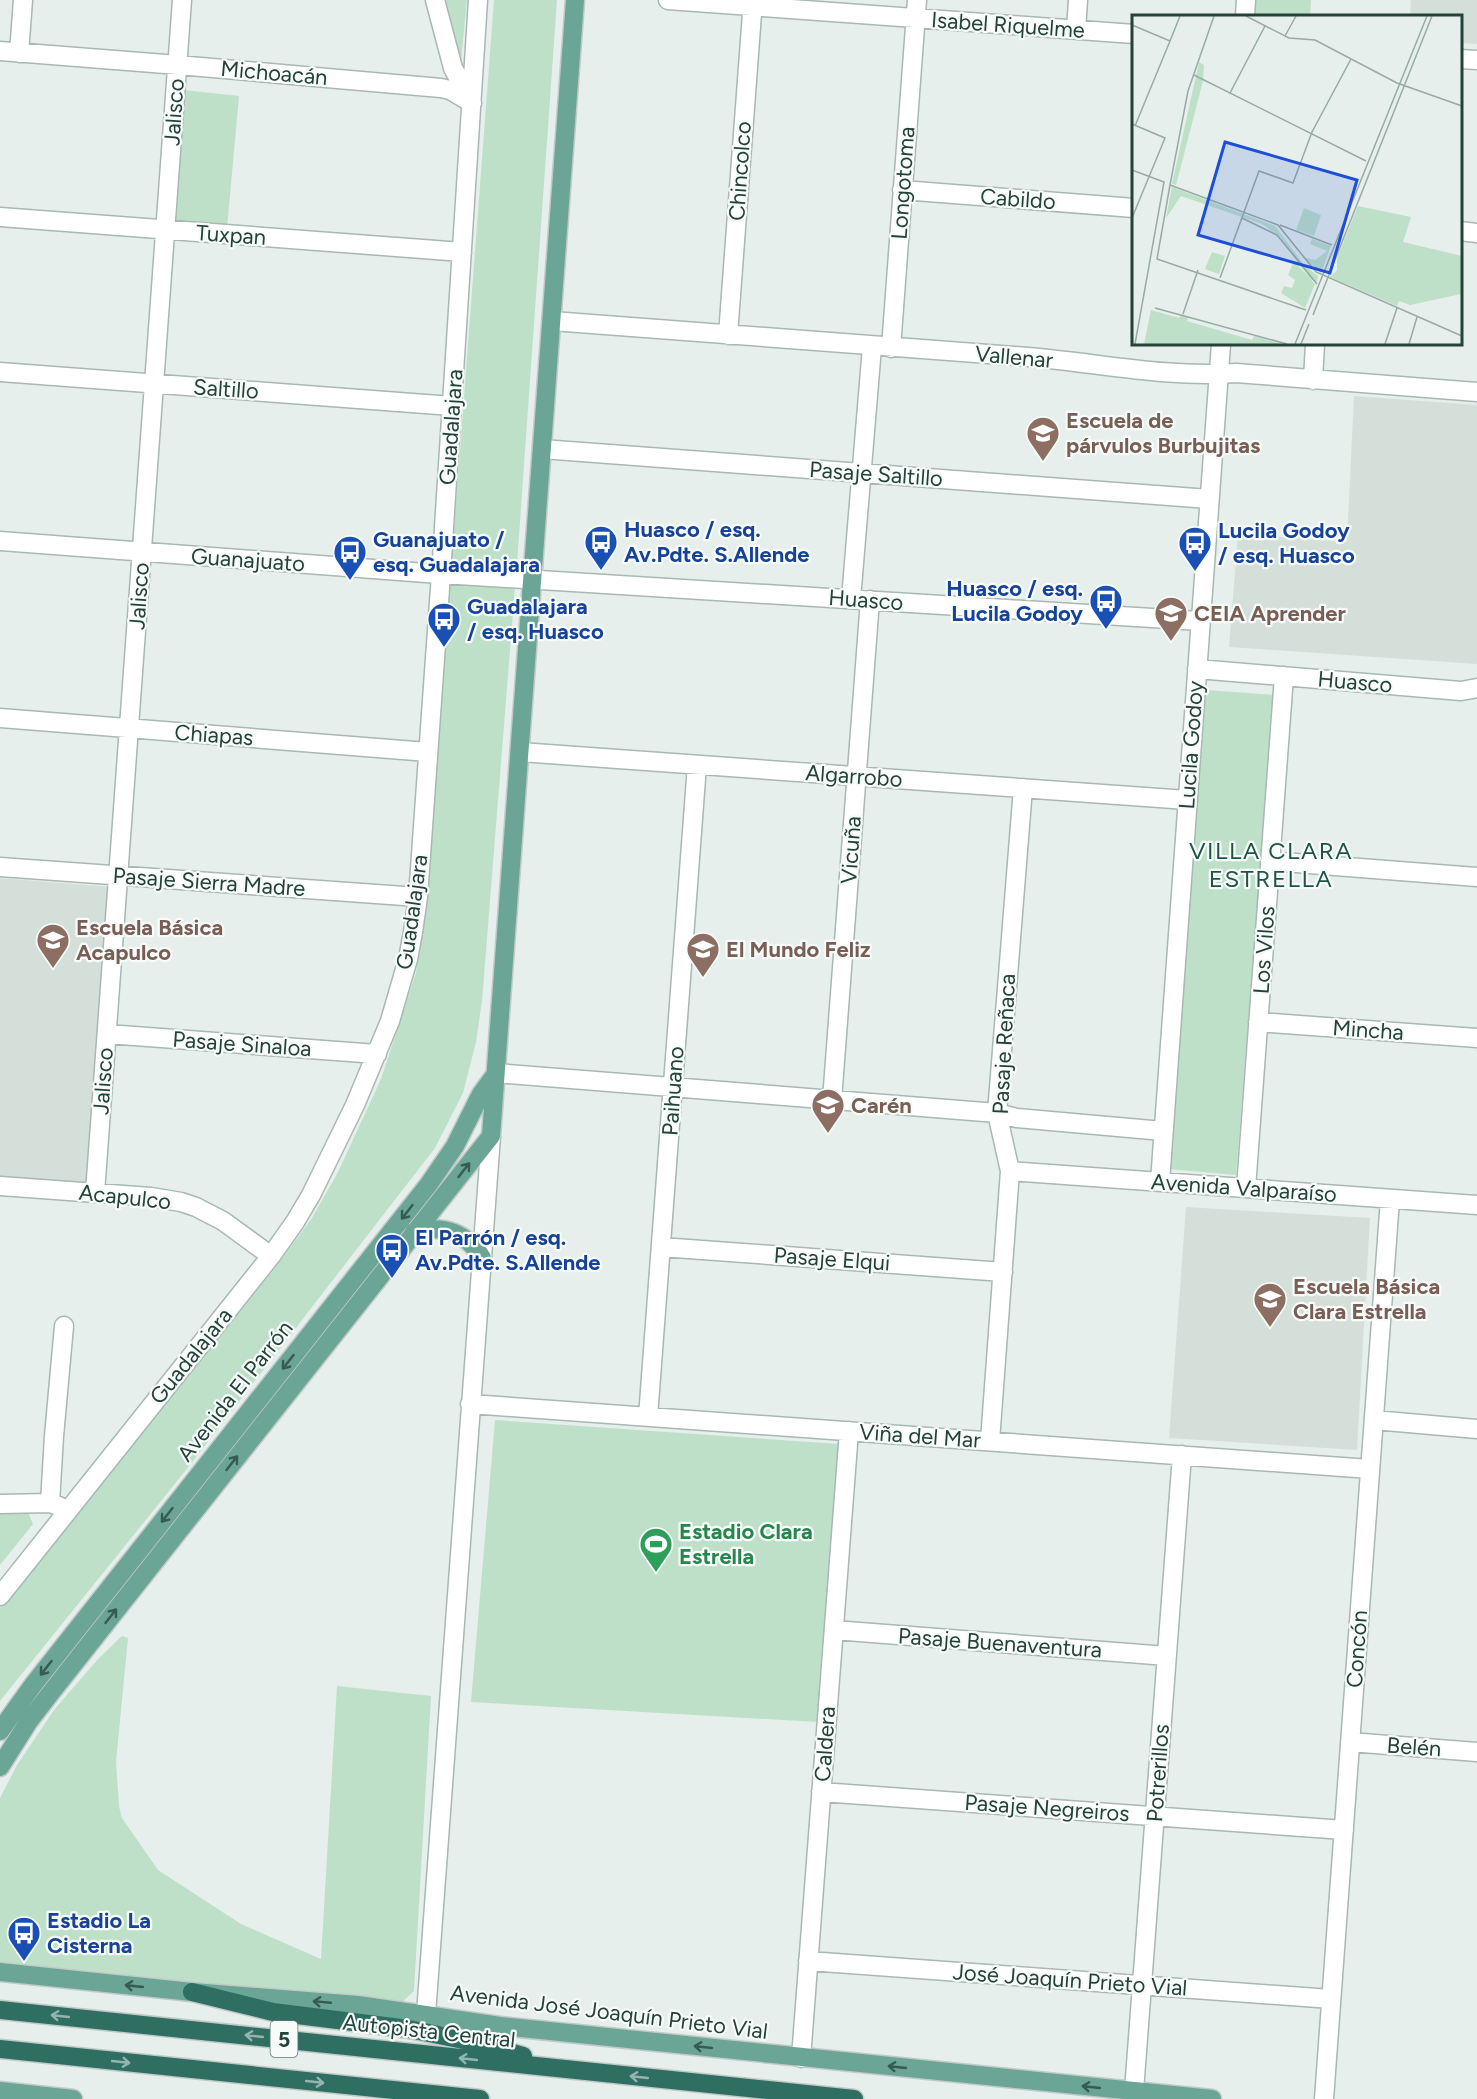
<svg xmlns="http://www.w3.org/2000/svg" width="1477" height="2099" font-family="Figtree,sans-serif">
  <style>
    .built { fill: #d4dfda }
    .green { fill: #bfe0c8 }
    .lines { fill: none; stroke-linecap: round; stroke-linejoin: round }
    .minor-casing { stroke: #a8b8b2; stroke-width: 21 }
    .major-casing { stroke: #c2cac8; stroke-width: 21 }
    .highway-casing { stroke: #c2cac8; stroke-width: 21 }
    .minor { stroke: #fff; stroke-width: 18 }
    .major { stroke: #6aa596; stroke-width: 18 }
    .highway { stroke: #2f6f62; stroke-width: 18 }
    .oneway { stroke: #365b51 }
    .oneway2 { stroke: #93b5ae }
    .labels { text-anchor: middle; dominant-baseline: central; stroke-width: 4.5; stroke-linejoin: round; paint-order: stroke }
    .shield { fill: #f7fbf9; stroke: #637a73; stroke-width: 1.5 }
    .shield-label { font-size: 21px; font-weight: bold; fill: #24423a }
    .street-label { font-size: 22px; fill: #24423a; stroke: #f7fbf9 }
    .education-label { font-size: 22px; font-weight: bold; fill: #785e54; stroke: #f7fbf9; text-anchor: start }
    .transit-label { font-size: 22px; font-weight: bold; fill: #164399; stroke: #f7fbf9; text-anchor: start }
    .leisure-label { font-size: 22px; font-weight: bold; fill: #27864d; stroke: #f7fbf9; text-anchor: start }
    .neighbourhood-label { font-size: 24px; letter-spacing: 1.5px; fill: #1f5548; stroke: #f7fbf9 }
    .inset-road { fill: none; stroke: #98aaa4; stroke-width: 1.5 }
    .view { fill: #1d4ed8; fill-opacity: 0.15; stroke: #1d4ed8; stroke-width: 3 }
    .inset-edge { fill: none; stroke: #24423a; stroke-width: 3 }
  </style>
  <rect width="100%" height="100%" fill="#e6efeb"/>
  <path class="built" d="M 1411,0 L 1477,0 L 1477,44 L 1461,43 L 1460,16 L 1410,16 Z
    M 1354,396 L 1477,405 L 1477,664 L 1229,647 L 1238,534 L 1347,542 Z
    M 0,878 L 111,887 L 89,1183 L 0,1176 Z
    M 1186,1207 L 1370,1218 L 1357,1450 L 1169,1438 Z"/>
  <path class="green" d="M 441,0 L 467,0 L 461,61 Z
    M 494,0 L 557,0 L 518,550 L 482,1001 L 476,1042 L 463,1093 L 435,1148 L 186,1470 L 0,1701 L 0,1608 L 272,1272 L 312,1218 L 338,1172 L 381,1079 L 416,973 L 426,900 Z
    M 1256,0 L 1311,0 L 1310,16 L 1255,16 Z
    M 184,90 L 239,96 L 227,228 L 172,223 Z
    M 1206,690 L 1274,695 L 1236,1175 L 1168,1169 Z
    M 495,1420 L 839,1444 L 818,1722 L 471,1702 Z
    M 0,1510 L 28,1512 L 33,1524 L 0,1565 Z
    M 122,1636 L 128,1638 L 116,1762 L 119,1806 L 122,1818 L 158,1870 L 241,1924 L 321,1959 L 337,1686 L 431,1696 L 414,1991 L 401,2003 L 0,1965 L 0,1798 L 17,1765 L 54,1710 L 98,1659 Z"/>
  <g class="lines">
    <defs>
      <path id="minor" d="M 435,0 L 453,68 L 470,100
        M 668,0 L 1134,34
        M 1245,16 L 1246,0
        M 1076,30 L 1078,0
        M 0,51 L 178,65 L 441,88 L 450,90 L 472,103
        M 19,53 L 23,0
        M 1460,59 L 1477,60
        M 902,190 L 1134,208
        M 0,217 L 462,252
        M 1460,231 L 1477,233
        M 552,321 C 710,334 869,345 1028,357 C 1100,363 1164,378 1236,373 L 1477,392
        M 728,335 L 753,0
        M 891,348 L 917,0
        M 0,372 L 452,406
        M 1313,380 L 1315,344
        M 542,449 L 1209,499
        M 0,541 L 426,573 L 1200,621
        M 851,599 L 872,347
        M 1197,669 L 1461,691 L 1477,688
        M 0,718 L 428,752
        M 520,752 L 1187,800
        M 1270,861 L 1477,877
        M 0,867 L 418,897
        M 1258,1022 L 1477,1038
        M 107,1034 L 377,1054
        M 496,1073 L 997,1113 L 1017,1118 L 1163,1131
        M 832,1100 L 870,600
        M 1010,1171 L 1477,1205
        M 1160,1182 L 1221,344
        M 0,1186 L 151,1197 L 181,1202 L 196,1207 L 223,1221 L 271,1256
        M 1246,1188 L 1284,676
        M 95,1193 L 182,0
        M 661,1247 L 1003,1272
        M 470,1404 L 1370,1469
        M 648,1417 L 697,765
        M 1374,1420 L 1477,1429
        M 990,1441 L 1010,1171 L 997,1113 L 1023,788
        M 50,1503 L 54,1436 L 64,1326
        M 0,1504 L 50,1503 L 59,1506
        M 0,1596 L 271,1256 L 295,1222 L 311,1195 L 355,1105 L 390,1021 L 408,959 L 413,932 L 418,897 L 441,574 L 478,0
        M 834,1630 L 1167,1656
        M 1350,1742 L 1477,1752
        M 821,1792 L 1344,1830
        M 808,1961 L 1331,1999
        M 426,2014 L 491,1136
        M 801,2058 L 849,1431
        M 1134,2091 L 1182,1455
        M 1324,2099 L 1390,1199"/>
      <path id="major" d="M 414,1232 C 443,1224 467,1233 482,1258
        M 0,1731 L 33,1685 L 429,1184 L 455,1146 L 481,1094 L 495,1075
        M 0,1767 L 29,1721 L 49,1695 L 491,1136 L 575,0
        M 0,1972 L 192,1992 L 358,2005 L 500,2026 L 1212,2099
        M 0,2091 L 73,2099"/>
      <path id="highway" d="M 192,1992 L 273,2012 L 409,2029 L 478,2043 L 523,2056
        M 0,2010 L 854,2099
        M 0,2049 L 480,2099"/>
    </defs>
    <use href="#minor" class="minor-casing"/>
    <use href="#major" class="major-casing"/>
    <use href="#highway" class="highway-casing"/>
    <use href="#minor" class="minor"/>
    <use href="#major" class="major"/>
    <use href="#highway" class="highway"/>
  </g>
  <defs><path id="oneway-shaft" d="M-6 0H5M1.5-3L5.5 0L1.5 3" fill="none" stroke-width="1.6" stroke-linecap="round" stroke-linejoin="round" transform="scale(1.5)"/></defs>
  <g class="oneway">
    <use href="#oneway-shaft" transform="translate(464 1170) rotate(-52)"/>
    <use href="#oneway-shaft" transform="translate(407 1212) rotate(128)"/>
    <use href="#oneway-shaft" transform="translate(288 1362) rotate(128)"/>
    <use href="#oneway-shaft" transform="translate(232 1463) rotate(-52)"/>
    <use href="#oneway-shaft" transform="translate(167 1515) rotate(128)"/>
    <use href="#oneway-shaft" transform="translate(111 1616) rotate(-52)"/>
    <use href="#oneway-shaft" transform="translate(46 1668) rotate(128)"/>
    <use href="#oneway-shaft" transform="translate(134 1986) rotate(-174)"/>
    <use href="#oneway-shaft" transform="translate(322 2002) rotate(-175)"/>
    <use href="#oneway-shaft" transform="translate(703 2047) rotate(-174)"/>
    <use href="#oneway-shaft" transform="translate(897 2067) rotate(-174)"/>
    <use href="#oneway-shaft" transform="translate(1091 2087) rotate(-174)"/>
  </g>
  <g class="oneway2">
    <use href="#oneway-shaft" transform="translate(60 2016) rotate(-174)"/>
    <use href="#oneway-shaft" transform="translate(254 2036) rotate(-174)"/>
    <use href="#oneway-shaft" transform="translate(468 2059) rotate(-174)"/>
    <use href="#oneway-shaft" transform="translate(121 2062) rotate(6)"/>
    <use href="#oneway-shaft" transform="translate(639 2077) rotate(-174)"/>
    <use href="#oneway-shaft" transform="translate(315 2082) rotate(6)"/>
  </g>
  <defs>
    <symbol id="school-pin" viewBox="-11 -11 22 30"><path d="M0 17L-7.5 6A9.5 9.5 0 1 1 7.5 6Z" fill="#8d6e63" stroke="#f7fbf9"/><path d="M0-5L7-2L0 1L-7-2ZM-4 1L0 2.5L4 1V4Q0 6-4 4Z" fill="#fff"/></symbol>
    <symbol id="bus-pin" viewBox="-11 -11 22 30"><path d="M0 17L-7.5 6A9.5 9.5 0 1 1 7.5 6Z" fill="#1a4fb4" stroke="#f7fbf9"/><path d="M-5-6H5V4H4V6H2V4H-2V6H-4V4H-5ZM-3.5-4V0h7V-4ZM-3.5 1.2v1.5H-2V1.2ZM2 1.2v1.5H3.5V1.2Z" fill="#fff"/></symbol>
    <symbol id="stadium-pin" viewBox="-11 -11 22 30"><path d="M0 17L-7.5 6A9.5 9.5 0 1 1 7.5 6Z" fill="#2e9e5b" stroke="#f7fbf9"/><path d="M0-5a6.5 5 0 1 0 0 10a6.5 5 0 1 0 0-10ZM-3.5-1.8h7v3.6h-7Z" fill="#fff"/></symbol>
  </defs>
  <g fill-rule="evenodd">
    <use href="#school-pin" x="1024" y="414" width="38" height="52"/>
    <use href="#bus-pin" x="582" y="523" width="38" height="52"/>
    <use href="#bus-pin" x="1176" y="524" width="38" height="52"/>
    <use href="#bus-pin" x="331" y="533" width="38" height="52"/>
    <use href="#bus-pin" x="1087" y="582" width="38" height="52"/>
    <use href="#school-pin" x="1152" y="594" width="38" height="52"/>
    <use href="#bus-pin" x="425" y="600" width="38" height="52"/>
    <use href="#school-pin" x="34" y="921" width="38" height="52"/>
    <use href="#school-pin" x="684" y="930" width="38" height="52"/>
    <use href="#school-pin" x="809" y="1086" width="38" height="52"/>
    <use href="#bus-pin" x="373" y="1231" width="38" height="52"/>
    <use href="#school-pin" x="1251" y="1280" width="38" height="52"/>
    <use href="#stadium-pin" x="637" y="1525" width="38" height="52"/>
    <use href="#bus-pin" x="5" y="1914" width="38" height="52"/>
  </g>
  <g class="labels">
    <rect class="shield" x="270.5" y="2021" width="27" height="36" rx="4.5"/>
    <g class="shield-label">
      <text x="284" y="2039">5</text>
    </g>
    <g class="street-label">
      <text transform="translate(1008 25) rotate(4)">Isabel Riquelme</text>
      <text transform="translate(274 73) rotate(5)">Michoacán</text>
      <text transform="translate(174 112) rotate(-86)">Jalisco</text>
      <text transform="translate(740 171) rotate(-86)">Chincolco</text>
      <text transform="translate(903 183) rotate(-86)">Longotoma</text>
      <text transform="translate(1018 199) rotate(4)">Cabildo</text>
      <text transform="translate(231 235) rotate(4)">Tuxpan</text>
      <text transform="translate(1014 357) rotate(5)">Vallenar</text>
      <text transform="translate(226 389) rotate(4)">Saltillo</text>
      <text transform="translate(451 427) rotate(-86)">Guadalajara</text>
      <text transform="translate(876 474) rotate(4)">Pasaje Saltillo</text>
      <text transform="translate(248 560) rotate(4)">Guanajuato</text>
      <text transform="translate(139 596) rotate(-86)">Jalisco</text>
      <text transform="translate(866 600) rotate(4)">Huasco</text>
      <text transform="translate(1355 682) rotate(5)">Huasco</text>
      <text transform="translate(214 735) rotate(4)">Chiapas</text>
      <text transform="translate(1191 745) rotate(-86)">Lucila Godoy</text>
      <text transform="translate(854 776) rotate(4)">Algarrobo</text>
      <text transform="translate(851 850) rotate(-86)">Vicuña</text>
      <text transform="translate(209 882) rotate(4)">Pasaje Sierra Madre</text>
      <text transform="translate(412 912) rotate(-82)">Guadalajara</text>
      <text transform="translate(1264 950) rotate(-86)">Los Vilos</text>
      <text transform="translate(1368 1030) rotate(4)">Mincha</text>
      <text transform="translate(242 1044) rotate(4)">Pasaje Sinaloa</text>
      <text transform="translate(1004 1044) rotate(-87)">Pasaje Reñaca</text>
      <text transform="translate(103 1081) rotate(-86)">Jalisco</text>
      <text transform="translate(673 1091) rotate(-86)">Paihuano</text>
      <text transform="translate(1244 1188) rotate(4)">Avenida Valparaíso</text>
      <text transform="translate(125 1197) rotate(6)">Acapulco</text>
      <text transform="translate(832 1259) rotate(4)">Pasaje Elqui</text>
      <text transform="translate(191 1356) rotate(-51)">Guadalajara</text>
      <text transform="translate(235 1391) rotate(-52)">Avenida El Parrón</text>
      <text transform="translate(920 1436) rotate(4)">Viña del Mar</text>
      <text transform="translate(1000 1643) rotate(4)">Pasaje Buenaventura</text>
      <text transform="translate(1357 1649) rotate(-86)">Concón</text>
      <text transform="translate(825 1744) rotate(-86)">Caldera</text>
      <text transform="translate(1414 1747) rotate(4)">Belén</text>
      <text transform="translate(1158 1773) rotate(-86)">Potrerillos</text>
      <text transform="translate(1047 1808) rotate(4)">Pasaje Negreiros</text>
      <text transform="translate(1070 1980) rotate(4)">José Joaquín Prieto Vial</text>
      <text transform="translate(609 2012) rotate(7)">Avenida José Joaquín Prieto Vial</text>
      <text transform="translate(429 2031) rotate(6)">Autopista Central</text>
    </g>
    <g class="education-label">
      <text x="1066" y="420">Escuela de<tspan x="1066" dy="25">párvulos Burbujitas</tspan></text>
      <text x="1194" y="613">CEIA Aprender</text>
      <text x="76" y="927">Escuela Básica<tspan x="76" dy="25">Acapulco</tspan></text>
      <text x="726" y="949">El Mundo Feliz</text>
      <text x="851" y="1105">Carén</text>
      <text x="1293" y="1286">Escuela Básica<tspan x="1293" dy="25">Clara Estrella</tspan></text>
    </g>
    <g class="transit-label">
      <text x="624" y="529">Huasco / esq.<tspan x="624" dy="25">Av.Pdte. S.Allende</tspan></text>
      <text x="1218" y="530">Lucila Godoy<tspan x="1218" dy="25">/ esq. Huasco</tspan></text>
      <text x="373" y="539">Guanajuato /<tspan x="373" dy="25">esq. Guadalajara</tspan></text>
      <text x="1083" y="588" text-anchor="end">Huasco / esq.<tspan x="1083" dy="25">Lucila Godoy</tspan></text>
      <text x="467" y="606">Guadalajara<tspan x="467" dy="25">/ esq. Huasco</tspan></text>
      <text x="415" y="1237">El Parrón / esq.<tspan x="415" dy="25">Av.Pdte. S.Allende</tspan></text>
      <text x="47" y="1920">Estadio La<tspan x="47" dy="25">Cisterna</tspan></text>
    </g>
    <g class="leisure-label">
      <text x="679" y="1531">Estadio Clara<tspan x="679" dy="25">Estrella</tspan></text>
    </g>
    <g class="neighbourhood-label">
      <text x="1271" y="850">VILLA CLARA<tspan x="1271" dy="28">ESTRELLA</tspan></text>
    </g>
  </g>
  <g transform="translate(1132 15)">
    <rect width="330" height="330" fill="#e6efeb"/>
    <path d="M 67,47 L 72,50 L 71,66 L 44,170 L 40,169 ZM 40,172 L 143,211 L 173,251 L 186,261 L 185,267 L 178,264 L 148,222 L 130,209 L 49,181 L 34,203 ZM 226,191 L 279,202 L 271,227 L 330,241 L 329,279 L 278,290 L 267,286 L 265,291 L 198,262 L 205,255 L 205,243 ZM 172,193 L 189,200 L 182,221 L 164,215 ZM 180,224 L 199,231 L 189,258 L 171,242 L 183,245 L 195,236 L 178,229 ZM 80,237 L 93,241 L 87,259 L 73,254 ZM 162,246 L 183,269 L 173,293 L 149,278 L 152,271 L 160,273 L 163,265 L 156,260 ZM 19,295 L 47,303 L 49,300 L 56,302 L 55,306 L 120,325 L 122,321 L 151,329 L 12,329 Z" fill="#bfe0c8"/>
    <path class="inset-road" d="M 82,1 L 56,76 L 38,170 L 146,210 L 184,257 L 330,321M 114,1 L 157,23 L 183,25 L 265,68 L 330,91M 0,10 L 38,26 L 48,1M 153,21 L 164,1M 62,60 L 234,146M 98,78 L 133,11M 0,109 L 33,123 L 0,203M 3,111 L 38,26M 0,155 L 32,167 L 3,329M 38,170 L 25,244 L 174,295M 110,203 L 145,220 L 185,269M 148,210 L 200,230M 88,263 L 127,156 L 161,168 L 180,117 L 219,44M 23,293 L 155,329M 51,299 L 66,255M 181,300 L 300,1M 163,329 L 295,1M 169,329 L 177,309M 253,329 L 265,293M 277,329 L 285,302"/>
    <path class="view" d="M 93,127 L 225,165 L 198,258 L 66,220 Z"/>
    <rect width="330" height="330" class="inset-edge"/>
  </g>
</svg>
